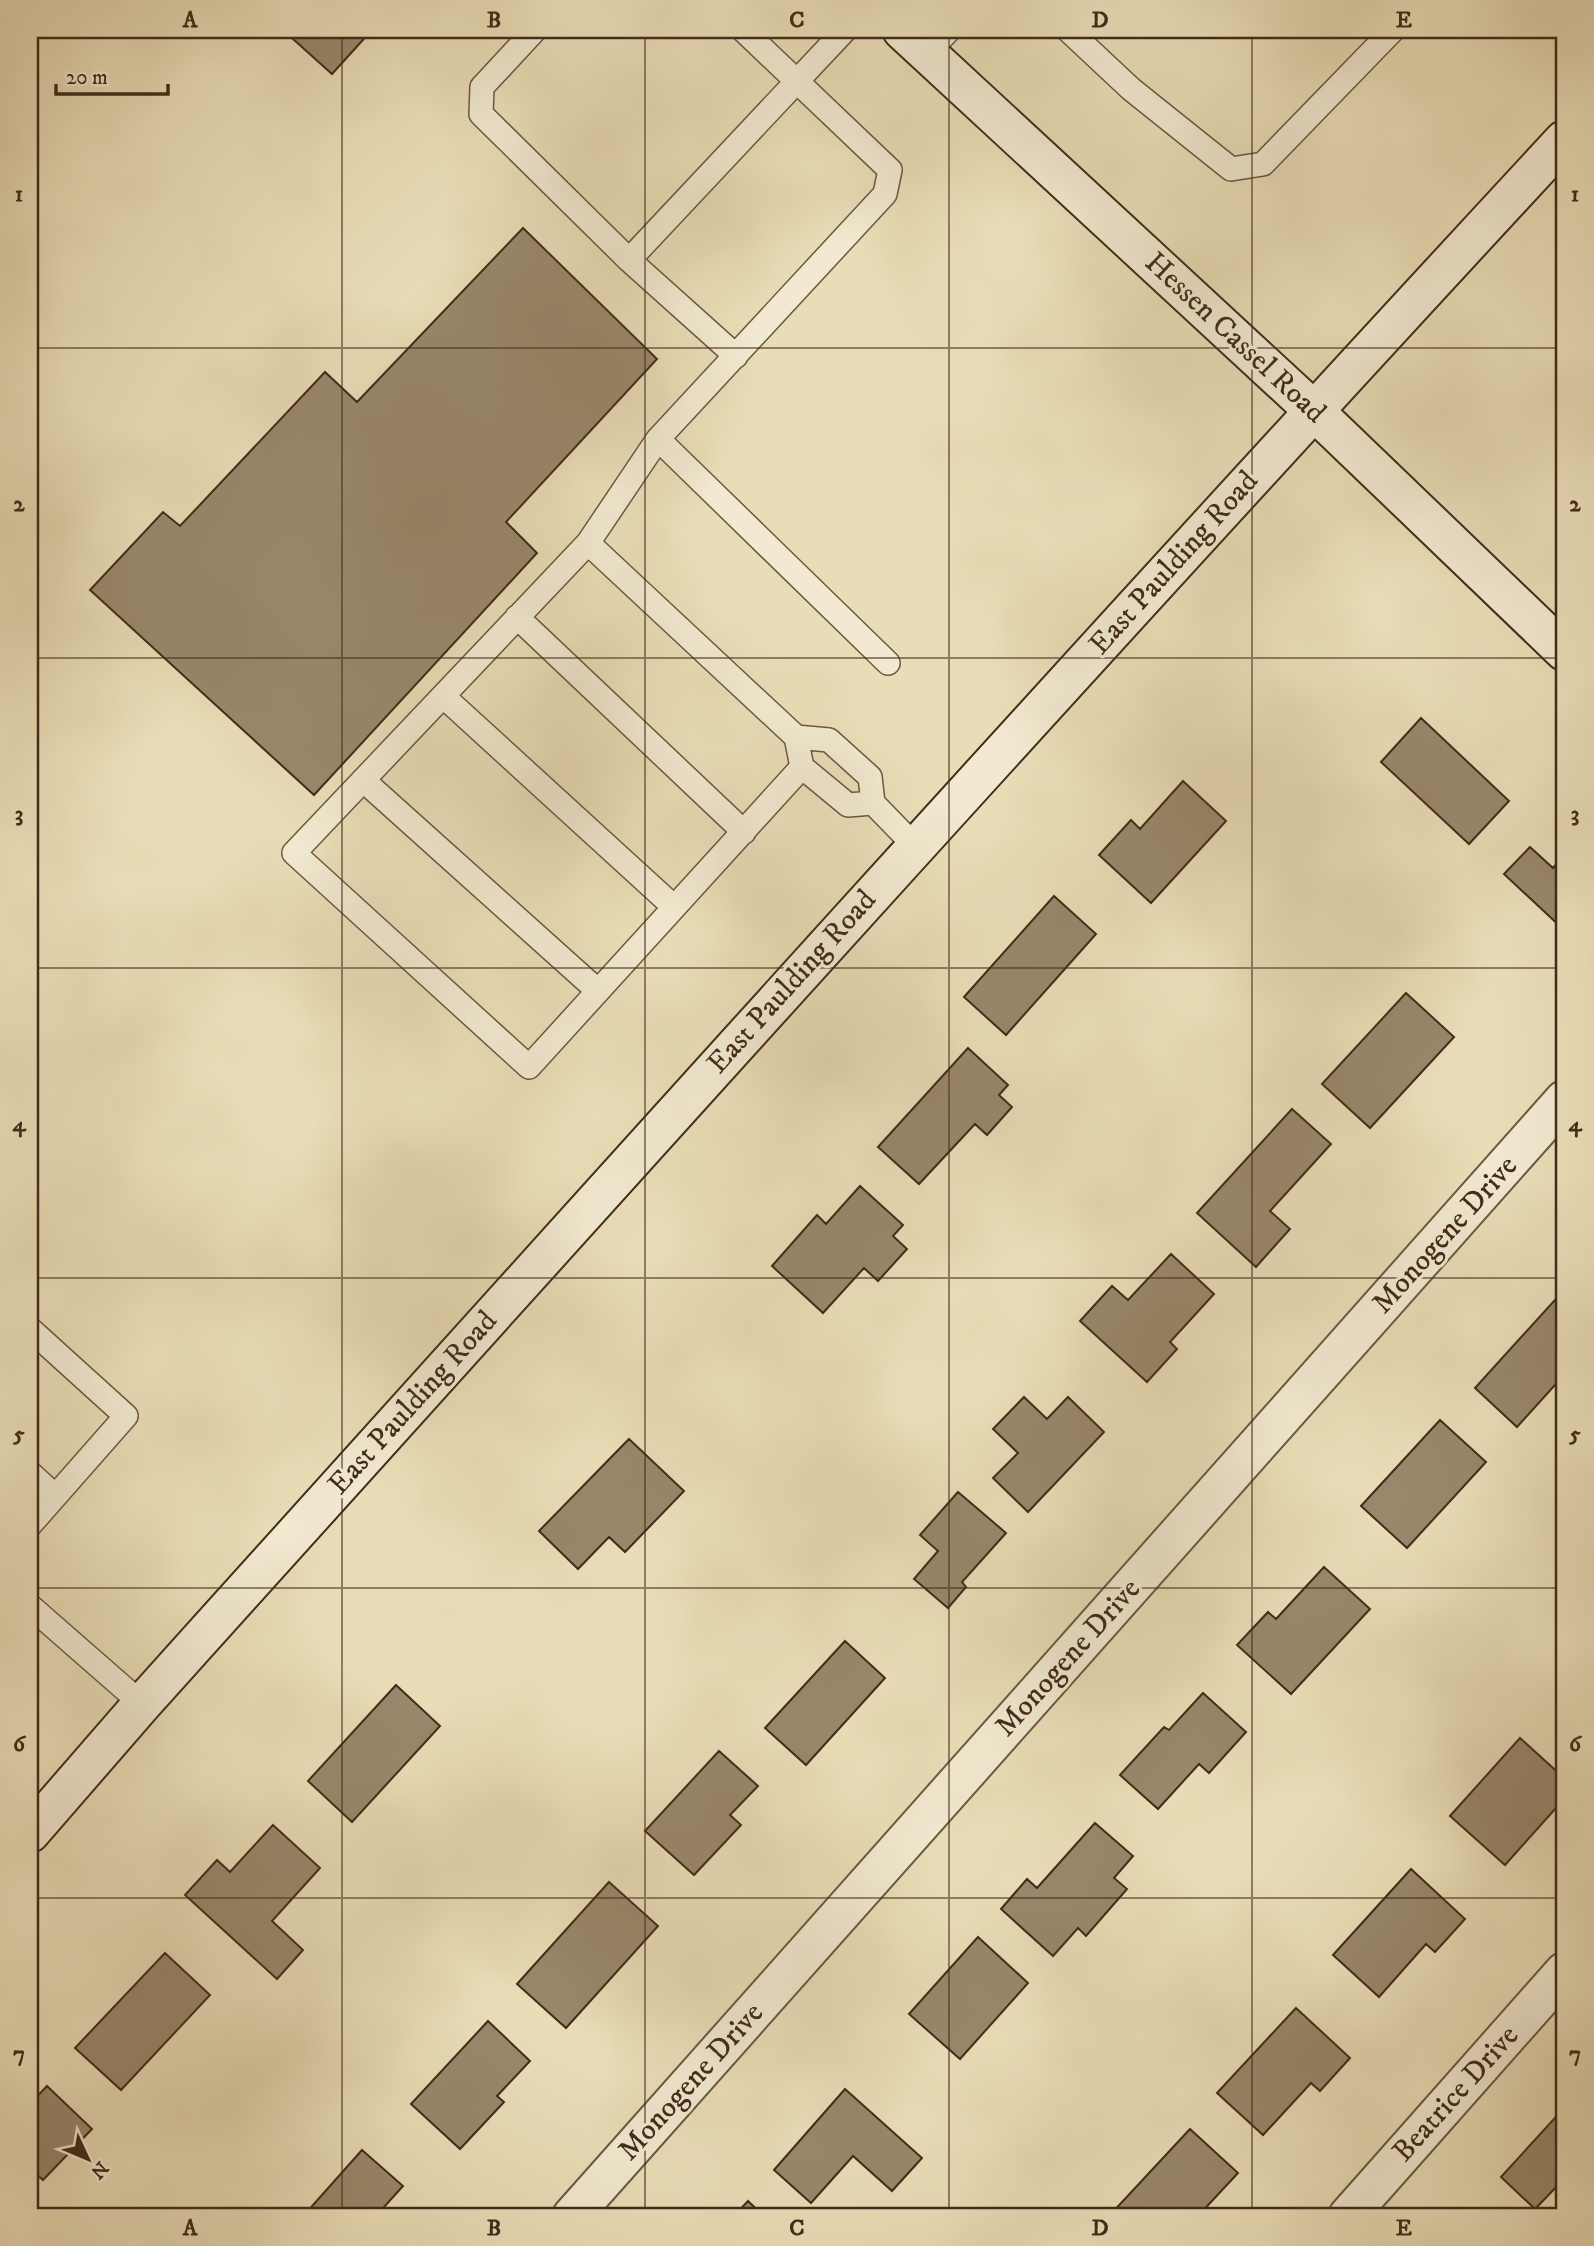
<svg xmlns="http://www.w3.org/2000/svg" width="1594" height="2246" font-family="'IM FELL DW Pica',serif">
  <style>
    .building { fill: #99886c; stroke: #422b1a; stroke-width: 2 }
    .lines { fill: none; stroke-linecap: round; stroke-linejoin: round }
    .lane-casing { stroke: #6c5841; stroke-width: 26 }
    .street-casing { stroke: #6c5841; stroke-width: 42 }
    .secondary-casing { stroke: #422b1a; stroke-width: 42 }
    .lane { stroke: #f1e9d0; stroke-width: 23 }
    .street { stroke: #f1e9d0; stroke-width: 38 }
    .secondary { stroke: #f1e9d0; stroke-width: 38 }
    .grid { fill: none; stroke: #422b1a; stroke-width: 2; stroke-opacity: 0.55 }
    .labels { text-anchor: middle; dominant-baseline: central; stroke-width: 6; stroke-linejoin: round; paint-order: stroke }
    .street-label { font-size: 30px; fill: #422b1a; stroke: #f1e9d0 }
    .neatline { fill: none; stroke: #422b1a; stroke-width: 2.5 }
    .grid-label { font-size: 23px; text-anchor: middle; font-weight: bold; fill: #422b1a }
  </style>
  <rect width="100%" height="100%" fill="#e9ddb7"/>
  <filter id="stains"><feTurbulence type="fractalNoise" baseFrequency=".00286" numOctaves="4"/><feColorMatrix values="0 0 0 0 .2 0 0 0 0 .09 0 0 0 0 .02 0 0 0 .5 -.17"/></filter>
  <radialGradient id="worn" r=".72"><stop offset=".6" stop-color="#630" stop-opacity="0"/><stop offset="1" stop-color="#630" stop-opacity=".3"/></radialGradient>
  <path class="building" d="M 283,30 L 372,30 L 332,74 Z
    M 523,228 L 657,359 L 506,522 L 537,553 L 314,795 L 90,590 L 163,512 L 180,526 L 325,372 L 357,402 Z
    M 1421,718 L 1509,801 L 1469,844 L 1381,762 Z
    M 1183,781 L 1226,821 L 1151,903 L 1099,855 L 1131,820 L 1140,829 Z
    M 1530,847 L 1553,868 L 1560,860 L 1564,864 L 1564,930 L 1504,874 Z
    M 1054,896 L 1096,934 L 1006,1035 L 964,997 Z
    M 1406,993 L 1454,1037 L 1370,1128 L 1322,1084 Z
    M 968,1048 L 1008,1085 L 999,1095 L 1012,1107 L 987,1135 L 975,1124 L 919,1184 L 878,1147 Z
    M 1292,1109 L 1331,1144 L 1270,1211 L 1290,1229 L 1256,1267 L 1197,1213 Z
    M 860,1186 L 903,1225 L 893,1236 L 907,1249 L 878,1281 L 864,1268 L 823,1313 L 772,1266 L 817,1215 L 826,1224 Z
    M 1171,1254 L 1214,1294 L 1170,1342 L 1177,1349 L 1147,1382 L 1080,1321 L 1112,1286 L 1128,1300 Z
    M 1564,1290 L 1564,1375 L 1517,1427 L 1475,1388 Z
    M 1024,1397 L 1047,1419 L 1068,1397 L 1104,1432 L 1028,1512 L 993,1478 L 1018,1453 L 993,1429 Z
    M 1440,1420 L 1486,1462 L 1407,1548 L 1361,1506 Z
    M 629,1439 L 684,1491 L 625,1552 L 609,1537 L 578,1569 L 539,1531 Z
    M 958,1492 L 1006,1533 L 962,1582 L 966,1587 L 948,1608 L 914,1579 L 938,1551 L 920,1535 Z
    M 1324,1567 L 1370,1609 L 1291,1694 L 1237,1645 L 1268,1612 L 1276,1619 Z
    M 845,1641 L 885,1678 L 806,1765 L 765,1728 Z
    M 396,1685 L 440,1726 L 352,1822 L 308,1781 Z
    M 1203,1693 L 1246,1732 L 1209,1773 L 1199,1764 L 1158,1809 L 1120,1775 L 1164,1727 L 1169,1730 Z
    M 1520,1738 L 1564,1778 L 1564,1799 L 1505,1865 L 1450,1816 Z
    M 719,1751 L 758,1786 L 730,1815 L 741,1825 L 694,1875 L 645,1831 Z
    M 1095,1823 L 1133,1856 L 1114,1878 L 1127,1889 L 1086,1936 L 1078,1928 L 1053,1956 L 1001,1909 L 1027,1879 L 1037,1888 Z
    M 273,1825 L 320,1868 L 272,1921 L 303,1950 L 277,1979 L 185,1895 L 217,1860 L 230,1872 Z
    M 1411,1869 L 1465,1919 L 1435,1952 L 1426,1944 L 1379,1997 L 1333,1955 Z
    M 609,1882 L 658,1926 L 566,2028 L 517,1984 Z
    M 978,1937 L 1028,1983 L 960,2059 L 909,2014 Z
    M 165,1953 L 210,1995 L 121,2090 L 75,2048 Z
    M 1296,2008 L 1350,2058 L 1320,2091 L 1311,2083 L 1263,2135 L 1217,2093 Z
    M 488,2021 L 530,2061 L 497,2096 L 504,2102 L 460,2149 L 411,2104 Z
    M 47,2086 L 92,2129 L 43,2180 L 30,2168 L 30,2104 Z
    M 845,2089 L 922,2158 L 892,2191 L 853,2156 L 811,2203 L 774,2170 Z
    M 1564,2108 L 1564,2181 L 1563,2180 L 1535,2209 L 1501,2177 Z
    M 1190,2129 L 1238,2173 L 1198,2216 L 1109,2216 Z
    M 362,2150 L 403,2186 L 376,2216 L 307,2216 L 305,2214 Z
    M 748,2201 L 764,2216 L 734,2216 Z"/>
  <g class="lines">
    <defs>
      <path id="lane" d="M 535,30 L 482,87 L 481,114 L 629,260 L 736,356
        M 743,30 L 890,170 L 885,194 L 658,439 L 588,543 L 796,737 L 802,767 L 848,805 L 873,803
        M 1068,30 L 1131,89 L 1231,169 L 1263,164 L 1393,30
        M 927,53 L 949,30
        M 629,260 L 845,30
        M 658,439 L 888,663
        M 588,543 L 294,853 L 529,1067 L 802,767
        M 517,617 L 744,832
        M 443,696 L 674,907
        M 796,737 L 829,740 L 870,777 L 873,803 L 915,846
        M 363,780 L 598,991
        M 30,1329 L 126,1416 L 30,1525
        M 30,1473 L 55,1496
        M 30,1606 L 142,1704"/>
      <path id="street" d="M 572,2216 L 1564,1100
        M 1348,2216 L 1564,1972"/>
      <path id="secondary" d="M 902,30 L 1313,410 L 1564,651
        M 30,1833 L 142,1704 C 614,1180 1085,657 1564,140"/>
    </defs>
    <use href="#lane" class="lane-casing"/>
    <use href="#street" class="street-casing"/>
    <use href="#secondary" class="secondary-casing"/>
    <use href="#lane" class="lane"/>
    <use href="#street" class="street"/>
    <use href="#secondary" class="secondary"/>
  </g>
  <path class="grid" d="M 342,30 L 342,2216M 645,30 L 645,2216M 949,30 L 949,2216M 1252,30 L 1252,2216M 30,348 L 1564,348M 30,658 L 1564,658M 30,968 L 1564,968M 30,1278 L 1564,1278M 30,1588 L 1564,1588M 30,1898 L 1564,1898"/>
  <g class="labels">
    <g class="street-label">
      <text transform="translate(1235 338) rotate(43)">Hessen Cassel Road</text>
      <text transform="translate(1174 563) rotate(-48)">East Paulding Road</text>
      <text transform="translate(792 982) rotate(-48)">East Paulding Road</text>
      <text transform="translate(1445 1235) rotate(-48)">Monogene Drive</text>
      <text transform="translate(413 1403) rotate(-48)">East Paulding Road</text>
      <text transform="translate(1068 1658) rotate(-48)">Monogene Drive</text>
      <text transform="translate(691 2082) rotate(-48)">Monogene Drive</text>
      <text transform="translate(1456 2094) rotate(-48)">Beatrice Drive</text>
    </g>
  </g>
  <rect width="1594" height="2246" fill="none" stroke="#e9ddb7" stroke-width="77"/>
  <g transform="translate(88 2159) rotate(134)" stroke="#f1e9d0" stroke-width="5" paint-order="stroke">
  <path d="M0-5L12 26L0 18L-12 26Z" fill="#422b1a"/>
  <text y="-10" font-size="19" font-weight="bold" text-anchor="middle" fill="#422b1a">N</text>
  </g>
  <path d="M56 84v10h112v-10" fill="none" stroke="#422b1a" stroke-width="3.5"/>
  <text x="66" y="84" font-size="21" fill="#422b1a" stroke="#f1e9d0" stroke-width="5" paint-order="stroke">20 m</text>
  <rect x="38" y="38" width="1518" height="2170" class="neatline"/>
  <g class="grid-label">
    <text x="190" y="27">A</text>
    <text x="494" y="27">B</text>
    <text x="797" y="27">C</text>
    <text x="1100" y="27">D</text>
    <text x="1404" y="27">E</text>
    <text x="19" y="201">1</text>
    <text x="1575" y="201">1</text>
    <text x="19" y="511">2</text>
    <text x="1575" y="511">2</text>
    <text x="19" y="821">3</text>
    <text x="1575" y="821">3</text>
    <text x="19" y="1131">4</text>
    <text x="1575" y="1131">4</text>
    <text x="19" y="1441">5</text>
    <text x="1575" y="1441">5</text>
    <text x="19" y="1751">6</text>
    <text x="1575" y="1751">6</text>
    <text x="19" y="2061">7</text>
    <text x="1575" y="2061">7</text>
    <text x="190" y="2235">A</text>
    <text x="494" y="2235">B</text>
    <text x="797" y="2235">C</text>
    <text x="1100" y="2235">D</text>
    <text x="1404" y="2235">E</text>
  </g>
  <rect width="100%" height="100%" filter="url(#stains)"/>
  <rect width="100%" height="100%" fill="url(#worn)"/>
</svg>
